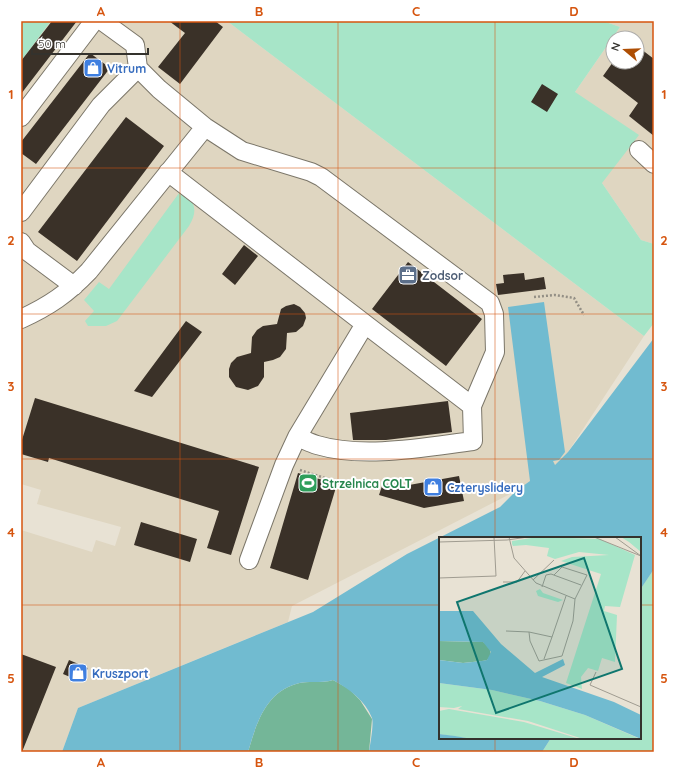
<svg xmlns="http://www.w3.org/2000/svg" width="675" height="773" font-family="Quicksand,sans-serif">
  <style>
    .built { fill: #dfd6c1; fill-rule: evenodd }
    .green { fill: #a7e5c8 }
    .forest { fill: #74b698 }
    .water { fill: #71bbd0 }
    .building { fill: #3a3128 }
    .lines { fill: none; stroke-linecap: round; stroke-linejoin: round }
    .minor-casing { stroke: #7b7669; stroke-width: 20 }
    .path { stroke: #938f85; stroke-width: 2.5; stroke-dasharray: 2 2; stroke-linecap: butt }
    .minor { stroke: #fff; stroke-width: 18 }
    .grid { fill: none; stroke: #d6550f; stroke-width: 1; stroke-opacity: 0.55 }
    .labels { text-anchor: middle; dominant-baseline: central; stroke-width: 4; stroke-linejoin: round; paint-order: stroke }
    .shop-label { font-size: 12px; font-weight: bold; fill: #366cbe; stroke: #fff; text-anchor: start }
    .service-label { font-size: 12px; font-weight: bold; fill: #4e5e75; stroke: #fff; text-anchor: start }
    .leisure-label { font-size: 12px; font-weight: bold; fill: #27864d; stroke: #fff; text-anchor: start }
    .inset-road { fill: none; stroke: #a09c91; stroke-width: 1 }
    .view { fill: #0f766e; fill-opacity: 0.15; stroke: #0f766e; stroke-width: 2 }
    .inset-edge { fill: none; stroke: #34322d; stroke-width: 2 }
    .neatline { fill: none; stroke: #d6550f; stroke-width: 1.5 }
    .grid-label { font-size: 13px; text-anchor: middle; font-weight: bold; fill: #d6550f }
  </style>
  <rect width="100%" height="100%" fill="#e8e2d4"/>
  <path class="built" d="M 51,21 L 227,21 L 644,336 L 568,452 L 555,466 L 516,491 L 292,606 L 288,622 L 78,708 L 62,752 L 21,752 L 21,530 L 92,552 L 96,540 L 115,546 L 121,527 L 37,504 L 41,490 L 21,484 L 21,61 Z
    M 603,21 L 654,21 L 654,244 L 641,240 L 602,183 L 575,92 L 620,27 ZM 613,38 L 637,38 L 637,62 L 613,62 Z"/>
  <path class="green" d="M 21,21 L 51,21 L 21,61 Z
    M 227,21 L 603,21 L 620,27 L 575,92 L 639,135 L 602,183 L 641,240 L 654,244 L 654,323 L 644,336 Z
    M 182,189 C 194,201 199,210 189,226 L 117,321 L 106,326 L 88,326 L 85,321 L 94,311 L 84,300 L 99,282 L 109,289 Z
    M 654,569 L 654,752 L 542,752 L 551,738 L 640,738 L 640,590 Z"/>
  <path class="forest" d="M 333,680 L 349,689 L 360,700 L 372,719 L 369,752 L 248,752 C 256,725 265,693 296,684 C 308,680 320,684 333,680 Z"/>
  <path class="water" d="M 544,302 L 565,452 L 559,460 L 553,461 L 555,465 L 568,452 L 654,338 L 654,569 L 640,590 L 640,538 L 440,538 L 440,738 L 551,738 L 542,752 L 369,752 C 370,745 374,724 372,718 C 365,700 349,689 333,680 C 320,684 308,680 296,684 C 265,693 256,725 248,752 L 62,752 L 78,708 L 313,612 L 407,554 L 500,507 L 516,491 L 530,481 L 508,307 Z"/>
  <path class="building" d="M 52,21 L 77,21 L 21,94 L 21,61 Z
    M 169,21 L 215,21 L 223,27 L 180,84 L 158,67 L 185,33 Z
    M 637,46 L 654,59 L 654,136 L 629,116 L 638,103 L 603,76 L 613,62 L 637,62 Z
    M 90,53 L 110,68 L 36,164 L 21,153 L 21,142 Z
    M 542,84 L 558,94 L 547,112 L 531,102 Z
    M 126,117 L 164,146 L 77,261 L 38,232 Z
    M 244,245 L 258,256 L 235,285 L 222,274 Z
    M 408,262 L 482,319 L 446,366 L 372,309 Z
    M 524,273 L 525,280 L 544,277 L 546,289 L 498,295 L 496,284 L 504,283 L 503,275 Z
    M 294,304 L 300,307 L 305,313 L 306,318 L 303,326 L 296,332 L 287,333 L 286,349 L 280,357 L 273,360 L 264,362 L 264,377 L 258,386 L 248,390 L 236,387 L 229,377 L 229,369 L 231,363 L 237,357 L 251,353 L 252,337 L 257,330 L 263,326 L 277,324 L 281,309 L 286,306 Z
    M 186,321 L 202,332 L 152,397 L 134,391 Z
    M 35,398 L 259,467 L 231,555 L 207,548 L 219,511 L 49,458 L 48,462 L 21,454 L 21,443 Z
    M 448,401 L 452,432 L 386,440 L 353,440 L 350,413 Z
    M 298,473 L 337,484 L 308,580 L 270,568 Z
    M 459,476 L 464,501 L 424,508 L 379,495 L 383,483 L 398,487 Z
    M 141,522 L 197,539 L 190,562 L 134,545 Z
    M 21,654 L 56,667 L 22,752 L 21,752 Z
    M 69,660 L 88,668 L 82,682 L 63,674 Z"/>
  <g class="lines">
    <defs>
      <path id="minor" d="M 102,21 L 135,45 L 138,68 L 159,89 L 205,127 L 242,151 L 311,172 L 321,177 L 490,303 L 494,314 L 495,352 L 472,406 L 473,441 C 425,447 364,459 317,445 C 310,443 303,439 297,437
        M 21,117 L 94,21
        M 639,150 L 654,164
        M 168,172 L 365,324 L 297,437 L 284,465 L 249,560
        M 21,212 L 101,105 L 138,68
        M 21,242 L 27,251 L 74,286
        M 21,319 C 49,306 67,294 89,271 L 205,127
        M 365,324 L 472,406"/>
    </defs>
    <use href="#minor" class="minor-casing"/>
    <path class="path" d="M 534,297 L 555,295 L 574,298 L 584,315
      M 300,470 L 337,482"/>
    <use href="#minor" class="minor"/>
  </g>
  <path class="grid" d="M 180,21 L 180,752M 338,21 L 338,752M 495,21 L 495,538M 21,168 L 654,168M 21,314 L 654,314M 21,459 L 654,459M 21,605 L 440,605M 640,605 L 654,605M 495,738 L 495,752"/>
  <defs>
    <symbol id="shop-square" viewBox="-11 -11 22 22"><rect x="-9" y="-9" width="18" height="18" rx="4" fill="#3f7fe0" stroke="#fff"/><path d="M-5-2.5h2.3a2.7 3.5 0 0 1 5.4 0H5L5.5 6h-11ZM-1.5-2.5h3a1.5 2.3 0 0 0-3 0Z" fill="#fff"/></symbol>
    <symbol id="office-square" viewBox="-11 -11 22 22"><rect x="-9" y="-9" width="18" height="18" rx="4" fill="#5c6f8a" stroke="#fff"/><path d="M-6-3h4V-5.5h4V-3h4V5H-6ZM-1-4.5V-3h2v-1.5ZM-6 0V1H6V0Z" fill="#fff"/></symbol>
    <symbol id="stadium-square" viewBox="-11 -11 22 22"><rect x="-9" y="-9" width="18" height="18" rx="4" fill="#2e9e5b" stroke="#fff"/><path d="M0-5a6.5 5 0 1 0 0 10a6.5 5 0 1 0 0-10ZM-3.5-1.8h7v3.6h-7Z" fill="#fff"/></symbol>
  </defs>
  <g fill-rule="evenodd">
    <use href="#shop-square" x="82" y="57" width="22" height="22"/>
    <use href="#office-square" x="397" y="264" width="22" height="22"/>
    <use href="#stadium-square" x="297" y="472" width="22" height="22"/>
    <use href="#shop-square" x="422" y="476" width="22" height="22"/>
    <use href="#shop-square" x="67" y="662" width="22" height="22"/>
  </g>
  <g class="labels">
    <g class="shop-label">
      <text x="107" y="68">Vitrum</text>
      <text x="447" y="487">Czteryslidery</text>
      <text x="92" y="673">Kruszport</text>
    </g>
    <g class="service-label">
      <text x="422" y="275">Zodsor</text>
    </g>
    <g class="leisure-label">
      <text x="322" y="483">Strzelnica COLT</text>
    </g>
  </g>
  <g transform="translate(439 537)">
    <rect width="202" height="202" fill="#e8e2d4"/>
    <path d="M 99,0 L 161,2 L 196,18 L 181,70 L 166,69 L 165,74 L 178,78 L 176,125 L 163,121 L 159,134 L 149,131 L 142,140 L 143,152 L 127,146 L 162,37 L 122,24 L 133,20 L 170,18 L 140,15 L 116,22 L 108,19 L 110,11 L 87,8 L 74,9 L 73,7 L 73,4 ZM 182,0 L 202,0 L 202,15 L 190,5 ZM 101,52 L 104,56 L 124,63 L 119,65 L 99,59 L 97,54 ZM 0,146 L 53,153 L 101,164 L 146,178 L 201,202 L 144,202 L 89,184 L 19,172 L 23,169 L 15,171 L 0,170 ZM 10,172 L 85,185 L 141,202 L 33,202 L 0,197 L 0,174 Z" fill="#a7e5c8"/>
    <path d="M 0,104 L 44,105 L 50,109 L 52,118 L 48,123 L 43,124 L 24,126 L 0,123 Z" fill="#74b698"/>
    <path d="M 0,74 L 34,74 L 62,107 L 96,136 L 124,122 L 126,128 L 103,140 L 175,165 L 202,178 L 202,202 L 146,178 L 101,164 L 53,153 L 0,146 L 0,123 L 24,126 L 43,124 L 48,123 L 52,115 L 44,105 L 0,104 ZM 0,197 L 16,199 L 33,202 L 0,202 Z" fill="#71bbd0"/>
    <path class="inset-road" d="M 70,0 L 75,21 L 97,46 L 136,62M 155,0 L 202,19M 176,0 L 202,19M 0,5 L 68,3 L 89,0M 0,41 L 57,39 L 55,0M 94,43 L 115,23M 64,45 L 78,45 L 86,34M 103,50 L 107,38 L 112,37 L 142,48M 67,94 L 90,95 L 113,100 L 127,59M 90,95 L 91,104 L 100,124 L 123,119 L 134,84 L 136,62 L 148,38 L 123,30 L 115,38M 105,122 L 113,100M 157,135 L 151,148 L 202,170"/>
    <path class="view" d="M 145,21 L 183,132 L 57,176 L 18,65 Z"/>
    <rect width="202" height="202" class="inset-edge"/>
  </g>
  <rect width="675" height="773" fill="none" stroke="#ffffff" stroke-width="44"/>
  <g transform="translate(625 50) rotate(289)"><circle r="19" fill="#ffffff" stroke="#aeadab"/>
  <path d="M0-3L7 15L0 10L-7 15Z" fill="#ae4e04"/>
  <text y="-6" font-size="11" font-weight="bold" text-anchor="middle" fill="#34322d">N</text>
  </g>
  <path d="M32 48v6h116v-6" fill="none" stroke="#34322d" stroke-width="2"/>
  <text x="38" y="48" font-size="12" fill="#34322d" stroke="#ffffff" stroke-width="3" paint-order="stroke">50 m</text>
  <rect x="22" y="22" width="631" height="729" class="neatline"/>
  <g class="grid-label">
    <text x="101" y="16">A</text>
    <text x="259" y="16">B</text>
    <text x="416" y="16">C</text>
    <text x="574" y="16">D</text>
    <text x="11" y="99">1</text>
    <text x="664" y="99">1</text>
    <text x="11" y="245">2</text>
    <text x="664" y="245">2</text>
    <text x="11" y="391">3</text>
    <text x="664" y="391">3</text>
    <text x="11" y="537">4</text>
    <text x="664" y="537">4</text>
    <text x="11" y="683">5</text>
    <text x="664" y="683">5</text>
    <text x="101" y="767">A</text>
    <text x="259" y="767">B</text>
    <text x="416" y="767">C</text>
    <text x="574" y="767">D</text>
  </g>
</svg>
